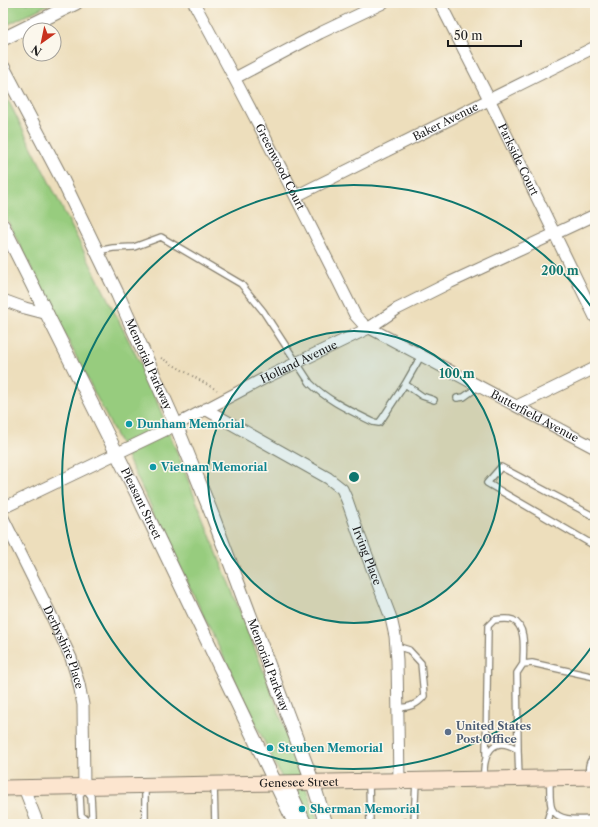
<svg xmlns="http://www.w3.org/2000/svg" width="598" height="827" font-family="'Libre Caslon Text',serif">
  <style>
    .green { fill: #97cc7e; stroke: #5a744d }
    .lines { fill: none; stroke-linecap: round; stroke-linejoin: round }
    .service-casing { stroke: #847d6c; stroke-width: 8 }
    .minor-casing { stroke: #847d6c; stroke-width: 13 }
    .tertiary-casing { stroke: #847d6c; stroke-width: 15 }
    .secondary-casing { stroke: #847d6c; stroke-width: 17 }
    .path { stroke: #847d6c; stroke-width: 2; stroke-dasharray: 1 3; stroke-linecap: butt }
    .service { stroke: #fff; stroke-width: 5.5 }
    .minor { stroke: #fff; stroke-width: 11 }
    .tertiary { stroke: #fff; stroke-width: 13 }
    .secondary { stroke: #fce5cf; stroke-width: 15 }
    .ring { fill: none; stroke: #0f766e; stroke-width: 2 }
    .culture-dot { fill: #0f9aa8; stroke: #fbf7ec; stroke-width: 1.5 }
    .service-dot { fill: #5c6f8a; stroke: #fbf7ec; stroke-width: 1.5 }
    .labels { text-anchor: middle; dominant-baseline: central; stroke-width: 3; stroke-linejoin: round; paint-order: stroke }
    .street-label { font-size: 11px; fill: #1c1c1c; stroke: #fbf7ec }
    .culture-label { font-size: 11px; font-weight: bold; fill: #0d838f; stroke: #fbf7ec; text-anchor: start }
    .service-label { font-size: 11px; font-weight: bold; fill: #4e5e75; stroke: #fbf7ec; text-anchor: start }
    .centre { fill: #0f766e; stroke: #fbf7ec; stroke-width: 2 }
    .ring-label { font-size: 12px; text-anchor: middle; font-weight: bold; fill: #0f766e; stroke: #fbf7ec; stroke-width: 3; stroke-linejoin: round; paint-order: stroke }
  </style>
  <rect width="100%" height="100%" fill="#fbf7ec"/>
  <filter id="ink" filterUnits="userSpaceOnUse"><feTurbulence type="fractalNoise" baseFrequency=".025" numOctaves="2"/><feDisplacementMap in="SourceGraphic" scale="8" xChannelSelector="R" yChannelSelector="G"/><feConvolveMatrix kernelMatrix="1 2 1 2 8 2 1 2 1" color-interpolation-filters="sRGB"/></filter>
  <filter id="wash" filterUnits="userSpaceOnUse"><feTurbulence type="fractalNoise" baseFrequency=".012" numOctaves="4" result="noise"/><feDisplacementMap in="SourceGraphic" scale="16" xChannelSelector="R" yChannelSelector="G"/><feGaussianBlur stdDeviation="0.9" result="paint"/><feColorMatrix in="noise" values="0 0 0 0 0 0 0 0 0 0 0 0 0 0 0 0 0 1.4 0 .05"/><feComposite in="paint" operator="in"/></filter>
  <g filter="url(#wash)">
    <rect width="100%" height="100%" fill="#eddebc"/>
    <path class="green" d="M 3,3 L 51,3 L 3,27 Z
      M 3,90 L 148,379 L 270,687 L 319,824 L 304,824 L 129,461 L 3,212 Z"/>
  </g>
  <g filter="url(#ink)">
    <g class="lines">
      <defs>
        <path id="service" d="M 97,251 L 113,248 L 134,247 L 161,237 L 241,284 L 263,311 L 310,383 C 328,401 351,411 373,422 L 379,423 L 382,419 L 405,384 L 421,356
          M 405,384 L 422,396 L 434,400
          M 457,398 L 464,397 L 479,386
          M 595,517 L 501,467 L 487,483 L 595,546
          M 396,646 L 409,650 L 421,663 L 424,696 C 417,705 410,707 398,708
          M 518,750 L 517,673 L 523,664 L 532,663 L 595,677
          M 486,755 L 488,626 L 494,620 C 500,619 507,618 513,620 C 527,627 523,651 523,664
          M 589,776 C 589,768 587,762 595,757
          M 484,778 C 483,755 492,733 518,750 L 519,778
          M 550,778 C 550,786 549,803 552,809 C 559,823 582,819 595,819
          M 369,782 L 370,824
          M 214,785 L 215,824
          M 145,786 L 145,824
          M 414,822 L 416,781
          M 79,824 L 82,822 L 88,821 L 92,815 L 91,796 L 84,787 L 80,796 L 81,815 L 88,821
          M 405,824 L 405,822
          M 546,824 L 551,808"/>
        <g id="minor">
          <path id="s1" d="M 194,3 C 250,106 303,210 355,315 L 364,325 L 595,448"/>
          <path id="s2" d="M 440,3 L 489,99 L 595,317"/>
          <path d="M 235,78 L 320,33 L 383,3"/>
          <path id="s3" d="M 296,196 L 595,47"/>
          <path d="M 3,300 L 25,308 L 48,314"/>
          <path d="M 517,406 L 595,368"/>
          <path id="s4" d="M 205,409 L 328,478 L 342,489 L 347,500 L 358,532 L 391,618 L 395,636 L 397,660 L 399,781"/>
          <path id="s5" d="M 3,508 L 176,425 L 265,378 L 369,328 L 397,309 L 451,282 L 595,215"/>
          <path id="s6" d="M 3,518 L 51,615 L 71,658 L 79,684 L 83,705 L 84,787"/>
          <path d="M 24,788 L 38,824"/>
        </g>
        <g id="tertiary">
          <path d="M 3,39 L 76,3"/>
          <path id="s7" d="M 3,67 L 63,181 L 118,295 L 176,425 L 213,517 L 313,783 L 326,824"/>
          <path id="s8" d="M 3,226 L 139,498 L 295,824"/>
          <path d="M 286,783 L 305,824"/>
        </g>
        <g id="secondary">
          <path id="s9" d="M 3,788 L 595,777"/>
        </g>
      </defs>
      <use href="#service" class="service-casing"/>
      <use href="#minor" class="minor-casing"/>
      <use href="#tertiary" class="tertiary-casing"/>
      <use href="#secondary" class="secondary-casing"/>
      <path class="path" d="M 161,358 L 217,390"/>
      <use href="#service" class="service"/>
      <use href="#minor" class="minor"/>
      <use href="#tertiary" class="tertiary"/>
      <use href="#secondary" class="secondary"/>
    </g>
  </g>
  <circle cx="354" cy="477" r="146" fill="#0f766e" fill-opacity=".12"/>
  <g class="ring">
    <circle cx="354" cy="477" r="146"/>
    <path d="M595 642A292 292 0 1 1 595 312"/>
  </g>
  <g class="culture-dot">
    <circle cx="129" cy="424" r="4"/>
    <circle cx="153" cy="467" r="4"/>
    <circle cx="270" cy="748" r="4"/>
    <circle cx="302" cy="809" r="4"/>
  </g>
  <circle class="service-dot" cx="448" cy="732" r="4"/>
  <g class="labels">
    <g class="street-label">
      <text stroke="none"><textPath href="#s3" startOffset="167">Baker Avenue</textPath></text>
      <text stroke="none"><textPath href="#s2" startOffset="175">Parkside Court</textPath></text>
      <text stroke="none"><textPath href="#s1" startOffset="185">Greenwood Court</textPath></text>
      <text stroke="none"><textPath href="#s5" startOffset="330">Holland Avenue</textPath></text>
      <text stroke="none"><textPath href="#s7" startOffset="331">Memorial Parkway</textPath></text>
      <text stroke="none"><textPath href="#s1" startOffset="558">Butterfield Avenue</textPath></text>
      <text stroke="none"><textPath href="#s8" startOffset="310">Pleasant Street</textPath></text>
      <text stroke="none"><textPath href="#s4" startOffset="230">Irving Place</textPath></text>
      <text stroke="none"><textPath href="#s6" startOffset="143">Derbyshire Place</textPath></text>
      <text stroke="none"><textPath href="#s7" startOffset="655">Memorial Parkway</textPath></text>
      <text stroke="none"><textPath href="#s9" startOffset="296">Genesee Street</textPath></text>
    </g>
    <g class="culture-label">
      <text x="137" y="424">Dunham Memorial</text>
      <text x="161" y="467">Vietnam Memorial</text>
      <text x="278" y="748">Steuben Memorial</text>
      <text x="310" y="809">Sherman Memorial</text>
    </g>
    <g class="service-label">
      <text x="456" y="726">United States<tspan x="456" dy="13">Post Office</tspan></text>
    </g>
  </g>
  <circle cx="354" cy="477" r="6" class="centre"/>
  <g class="ring-label">
    <text x="560" y="275">200 m</text>
    <text x="457" y="378">100 m</text>
  </g>
  <rect width="598" height="827" fill="none" stroke="#fbf7ec" stroke-width="16"/>
  <g transform="translate(42 42) rotate(213)"><circle r="19" fill="#fbf7ec" stroke="#a29f99"/>
  <path d="M0-3L7 15L0 10L-7 15Z" fill="#c8321e"/>
  <text y="-6" font-size="11" font-weight="bold" text-anchor="middle" fill="#1c1c1c">N</text>
  </g>
  <path d="M448 40v6h73v-6" fill="none" stroke="#1c1c1c" stroke-width="2"/>
  <text x="454" y="40" font-size="12" fill="#1c1c1c" stroke="#fbf7ec" stroke-width="3" paint-order="stroke">50 m</text>
</svg>
